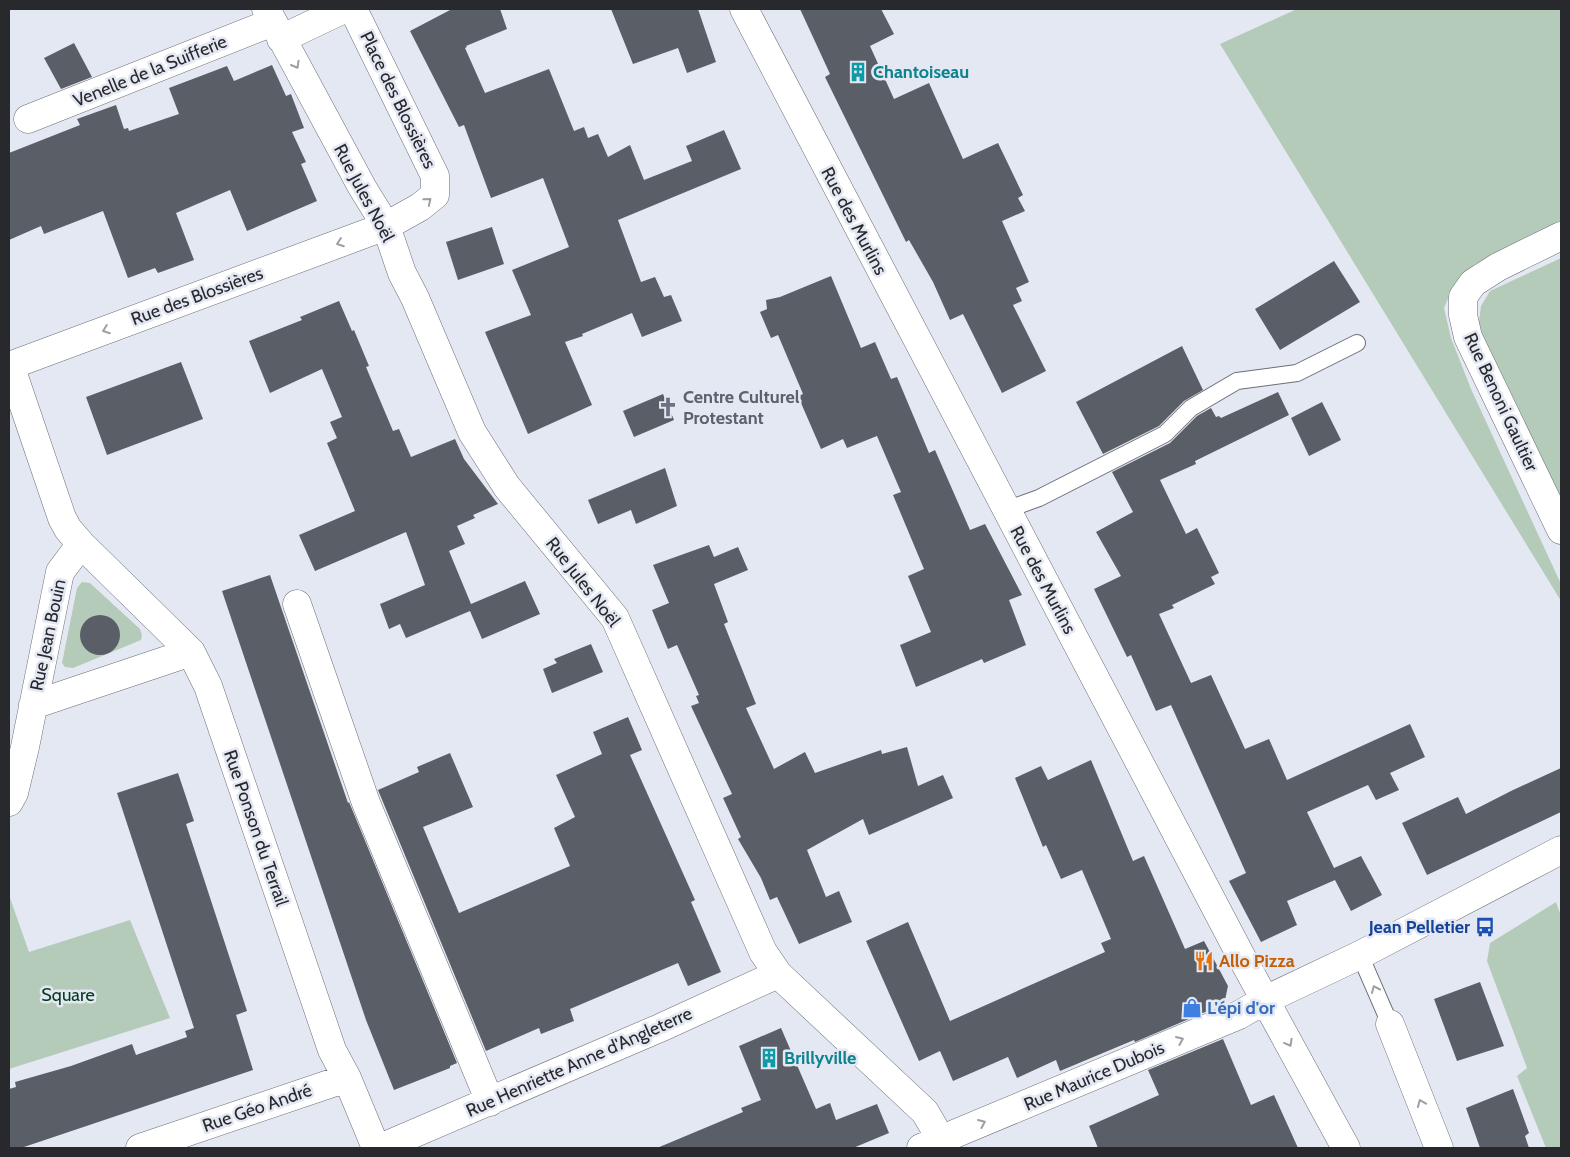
<svg xmlns="http://www.w3.org/2000/svg" width="1570" height="1157" font-family="Cabin,sans-serif">
  <style>
    .green { fill: #b5cbb9 }
    .building { fill: #5a5e66 }
    .lines { fill: none; stroke-linecap: round; stroke-linejoin: round }
    .lane-casing { stroke: #6b6e77; stroke-width: 18 }
    .street-casing { stroke: #6b6e77; stroke-width: 29 }
    .lane { stroke: #fff; stroke-width: 16 }
    .street { stroke: #fff; stroke-width: 28 }
    .oneway { stroke: #9e9fa0 }
    .labels { text-anchor: middle; dominant-baseline: central; stroke-width: 5; stroke-linejoin: round; paint-order: stroke }
    .street-label { font-size: 18px; fill: #28292d; stroke: #e4e8f2 }
    .culture-label { font-size: 18px; font-weight: bold; fill: #0d838f; stroke: #e4e8f2; text-anchor: start }
    .worship-label { font-size: 18px; font-weight: bold; fill: #5b616d; stroke: #e4e8f2; text-anchor: start }
    .transit-label { font-size: 18px; font-weight: bold; fill: #164399; stroke: #e4e8f2; text-anchor: end }
    .food-label { font-size: 18px; font-weight: bold; fill: #c56008; stroke: #e4e8f2; text-anchor: start }
    .park-label { font-size: 18px; fill: #043d1b; stroke: #e4e8f2 }
    .shop-label { font-size: 18px; font-weight: bold; fill: #366cbe; stroke: #e4e8f2; text-anchor: start }
  </style>
  <rect width="100%" height="100%" fill="#e4e8f2"/>
  <path class="green" d="M 1297,9 L 1561,9 L 1561,224 L 1475,264 L 1454,285 L 1444,308 L 1451,338 L 1471,389 L 1561,584 L 1561,601 L 1220,44 Z
    M 1561,258 L 1561,500 L 1484,339 L 1479,322 L 1481,306 L 1490,291 Z
    M 82,582 L 90,583 L 140,629 L 142,635 L 141,640 L 73,668 L 65,667 L 62,663 L 77,588 Z
    M 9,895 L 29,952 L 130,920 L 170,1018 L 9,1069 Z
    M 1556,902 L 1561,916 L 1561,1148 L 1546,1148 L 1517,1076 L 1527,1068 L 1487,961 L 1490,943 Z"/>
  <path class="building" d="M 452,9 L 500,9 L 507,29 L 466,46 L 467,47 L 465,48 L 485,93 L 549,69 L 574,131 L 584,127 L 588,138 L 598,134 L 608,157 L 630,145 L 644,180 L 692,161 L 686,146 L 724,130 L 741,169 L 618,220 L 641,282 L 655,277 L 664,297 L 671,295 L 682,321 L 642,337 L 632,313 L 582,334 L 583,336 L 565,342 L 592,405 L 528,434 L 485,332 L 531,315 L 512,270 L 569,247 L 543,178 L 491,198 L 464,125 L 459,127 L 410,31 Z
    M 611,9 L 698,9 L 716,62 L 687,73 L 678,48 L 633,64 Z
    M 800,9 L 881,9 L 894,34 L 870,46 L 894,99 L 929,83 L 963,159 L 998,143 L 1023,195 L 1018,198 L 1025,211 L 1002,221 L 1029,282 L 1016,288 L 1022,301 L 1013,305 L 1046,371 L 1002,393 L 963,314 L 950,320 L 933,282 L 909,240 L 906,242 L 825,77 L 830,74 Z
    M 74,43 L 92,77 L 61,89 L 44,58 Z
    M 272,65 L 286,96 L 291,94 L 304,128 L 292,132 L 306,162 L 301,164 L 317,201 L 247,231 L 230,190 L 176,213 L 194,260 L 158,273 L 155,268 L 128,278 L 103,211 L 44,234 L 41,226 L 9,240 L 9,153 L 80,125 L 77,119 L 116,105 L 124,129 L 128,128 L 129,131 L 179,114 L 169,88 L 227,66 L 234,81 Z
    M 492,227 L 504,264 L 458,280 L 446,242 Z
    M 1334,261 L 1360,302 L 1280,350 L 1255,309 Z
    M 831,276 L 861,348 L 875,342 L 891,379 L 897,377 L 929,453 L 935,450 L 970,530 L 985,524 L 1022,595 L 1009,600 L 1026,645 L 984,663 L 982,659 L 916,687 L 900,645 L 931,632 L 908,576 L 924,569 L 893,495 L 901,492 L 877,436 L 847,448 L 843,439 L 821,449 L 798,396 L 803,394 L 778,335 L 771,338 L 760,312 L 767,309 L 766,300 L 780,297 Z
    M 339,301 L 352,331 L 354,330 L 369,366 L 366,367 L 393,431 L 399,429 L 411,457 L 455,439 L 464,459 L 498,504 L 473,515 L 475,518 L 457,526 L 465,544 L 449,551 L 471,604 L 525,581 L 540,614 L 482,639 L 470,611 L 406,638 L 400,624 L 389,629 L 380,604 L 425,585 L 406,532 L 315,571 L 299,535 L 355,511 L 327,443 L 337,438 L 330,422 L 342,417 L 322,369 L 270,393 L 249,341 L 302,320 L 300,317 Z
    M 1182,346 L 1203,390 L 1184,401 L 1159,426 L 1103,454 L 1076,402 Z
    M 181,362 L 203,419 L 107,455 L 86,397 Z
    M 1278,392 L 1289,415 L 1195,461 L 1196,464 L 1160,480 L 1186,534 L 1197,528 L 1219,573 L 1211,577 L 1215,584 L 1172,605 L 1174,608 L 1159,614 L 1191,683 L 1211,675 L 1245,749 L 1269,739 L 1287,780 L 1410,724 L 1425,757 L 1390,773 L 1399,790 L 1376,800 L 1368,785 L 1307,812 L 1334,868 L 1361,856 L 1382,895 L 1351,911 L 1335,880 L 1287,901 L 1297,925 L 1261,942 L 1229,881 L 1246,873 L 1171,705 L 1156,711 L 1131,655 L 1127,657 L 1094,589 L 1121,576 L 1096,532 L 1133,512 L 1112,472 L 1170,443 L 1197,416 L 1211,408 L 1216,417 L 1219,416 L 1221,418 Z
    M 663,394 L 674,420 L 634,437 L 623,411 Z
    M 1322,402 L 1341,440 L 1309,456 L 1291,418 Z
    M 665,468 L 677,506 L 636,524 L 631,510 L 598,524 L 588,500 Z
    M 709,545 L 714,557 L 738,547 L 748,570 L 714,584 L 728,622 L 724,624 L 756,704 L 746,708 L 774,769 L 805,752 L 815,773 L 881,750 L 882,754 L 907,747 L 918,786 L 943,775 L 953,798 L 869,835 L 863,819 L 807,850 L 826,897 L 839,891 L 852,922 L 799,944 L 777,897 L 770,900 L 761,878 L 738,839 L 741,837 L 723,798 L 732,794 L 691,706 L 699,703 L 696,696 L 699,695 L 677,645 L 668,649 L 652,610 L 669,603 L 653,565 Z
    M 270,575 L 348,803 L 349,802 L 457,1063 L 450,1066 L 450,1068 L 394,1090 L 366,1020 L 222,591 Z
    M80 635a20 20 0 1 1 40 0a20 20 0 1 1-40 0Z
    M 591,644 L 603,672 L 552,693 L 543,669 L 557,663 L 554,659 Z
    M 628,717 L 642,750 L 630,755 L 695,900 L 691,902 L 721,972 L 688,986 L 678,963 L 570,1009 L 574,1021 L 541,1034 L 539,1028 L 486,1051 L 378,790 L 419,772 L 417,767 L 450,753 L 473,807 L 423,827 L 459,913 L 570,866 L 554,828 L 575,817 L 556,775 L 602,754 L 593,732 Z
    M 1091,760 L 1133,861 L 1144,856 L 1185,949 L 1204,941 L 1228,986 L 1225,1000 L 1209,1007 L 1210,1010 L 1135,1042 L 1134,1040 L 1060,1071 L 1056,1060 L 1017,1078 L 1008,1057 L 953,1081 L 940,1051 L 919,1061 L 866,941 L 908,922 L 950,1021 L 1105,952 L 1101,943 L 1111,939 L 1082,870 L 1061,879 L 1046,845 L 1043,847 L 1015,778 L 1041,766 L 1048,780 Z
    M 1561,768 L 1561,812 L 1427,875 L 1402,823 L 1458,797 L 1466,814 L 1511,791 Z
    M 178,773 L 194,821 L 186,824 L 247,1011 L 236,1015 L 253,1070 L 21,1148 L 9,1148 L 9,1089 L 16,1087 L 15,1082 L 71,1066 L 132,1044 L 136,1055 L 187,1037 L 185,1031 L 194,1028 L 117,793 Z
    M 1480,982 L 1504,1046 L 1457,1061 L 1434,999 Z
    M 781,1028 L 816,1109 L 830,1103 L 836,1120 L 877,1104 L 889,1133 L 853,1148 L 657,1148 L 743,1112 L 741,1108 L 761,1100 L 739,1046 Z
    M 1223,1039 L 1251,1105 L 1274,1095 L 1298,1148 L 1098,1148 L 1089,1126 L 1159,1095 L 1148,1070 Z
    M 1513,1089 L 1529,1133 L 1525,1136 L 1529,1148 L 1480,1148 L 1466,1108 Z"/>
  <g class="lines">
    <defs>
      <path id="lane" d="M 1006,510 L 1039,498 L 1165,434 L 1191,408 L 1237,381 L 1297,373 L 1357,343
        M 1360,955 L 1390,1024"/>
      <path id="street" d="M 266,9 L 362,187 L 386,226 L 402,273 L 415,298 L 472,432 L 507,487 L 615,618 L 763,952 L 778,974 L 925,1112 L 946,1148
        M 744,9 L 1241,956 L 1346,1148
        M 281,39 L 344,9
        M 28,119 L 273,22
        M 1561,236 L 1498,267 L 1473,283 L 1463,297 L 1463,315 L 1468,337 L 1561,530
        M 10,365 L 62,518 L 68,529 L 81,544 L 191,652 L 208,686 L 332,1050 L 347,1078 L 376,1148
        M 9,366 L 386,226 L 420,207 L 435,195 L 435,176 L 353,9
        M 297,604 L 366,803 L 490,1102
        M 33,705 L 191,652
        M 9,802 L 14,793 L 25,747 L 60,572 L 81,544
        M 1390,1024 L 1439,1148
        M 140,1148 L 347,1078
        M 380,1148 L 660,1028 L 778,974
        M 921,1148 L 1239,1015 L 1265,1000 L 1360,955 L 1561,850"/>
    </defs>
    <use href="#lane" class="lane-casing"/>
    <use href="#street" class="street-casing"/>
    <use href="#lane" class="lane"/>
    <use href="#street" class="street"/>
  </g>
  <defs><path id="oneway-chevron" d="M-2-3.5L2.5 0L-2 3.5" fill="none" stroke-width="1.6" stroke-linecap="round" stroke-linejoin="round" transform="scale(1.25)"/></defs>
  <g class="oneway">
    <use href="#oneway-chevron" transform="translate(296 65) rotate(60)"/>
    <use href="#oneway-chevron" transform="translate(428 201) rotate(-39)"/>
    <use href="#oneway-chevron" transform="translate(340 243) rotate(160)"/>
    <use href="#oneway-chevron" transform="translate(106 330) rotate(160)"/>
    <use href="#oneway-chevron" transform="translate(1375 989) rotate(-114)"/>
    <use href="#oneway-chevron" transform="translate(1180 1040) rotate(-23)"/>
    <use href="#oneway-chevron" transform="translate(1289 1043) rotate(61)"/>
    <use href="#oneway-chevron" transform="translate(1421 1103) rotate(-112)"/>
    <use href="#oneway-chevron" transform="translate(982 1123) rotate(-23)"/>
  </g>
  <defs>
    <symbol id="building-bare" viewBox="-9 -9 18 18"><path d="M-4-6H4V6H1V3H-1V6H-4ZM-2.5-4.3h1.7v1.8h-1.7ZM.8-4.3h1.7v1.8H.8ZM-2.5-1h1.7V.8h-1.7ZM.8-1h1.7V.8H.8Z" fill="#0f9aa8" stroke="#e4e8f2" stroke-width="2.5" paint-order="stroke"/></symbol>
    <symbol id="church-bare" viewBox="-9 -9 18 18"><path d="M-1.2-6h2.4v3.5h3.3v2.4h-3.3V6h-2.4V-.1h-3.3v-2.4h3.3Z" fill="#6b7280" stroke="#e4e8f2" stroke-width="2.5" paint-order="stroke"/></symbol>
    <symbol id="bus-bare" viewBox="-9 -9 18 18"><path d="M-5-6H5V4H4V6H2V4H-2V6H-4V4H-5ZM-3.5-4V0h7V-4ZM-3.5 1.2v1.5H-2V1.2ZM2 1.2v1.5H3.5V1.2Z" fill="#1a4fb4" stroke="#e4e8f2" stroke-width="2.5" paint-order="stroke"/></symbol>
    <symbol id="restaurant-bare" viewBox="-9 -9 18 18"><path d="M-5-6h1v4h1v-4h1v4h1v-4h1v5L-1.5 .5V6h-2V.5L-5-1ZM5-6V6H3V1.5H1.5Q1.5-4 5-6Z" fill="#e8710a" stroke="#e4e8f2" stroke-width="2.5" paint-order="stroke"/></symbol>
    <symbol id="shop-bare" viewBox="-9 -9 18 18"><path d="M-5-2.5h2.3a2.7 3.5 0 0 1 5.4 0H5L5.5 6h-11ZM-1.5-2.5h3a1.5 2.3 0 0 0-3 0Z" fill="#3f7fe0" stroke="#e4e8f2" stroke-width="2.5" paint-order="stroke"/></symbol>
  </defs>
  <g fill-rule="evenodd">
    <use href="#building-bare" x="844" y="58" width="28" height="28"/>
    <use href="#church-bare" x="654" y="393" width="28" height="28"/>
    <use href="#bus-bare" x="1471" y="913" width="28" height="28"/>
    <use href="#restaurant-bare" x="1190" y="947" width="28" height="28"/>
    <use href="#shop-bare" x="1178" y="994" width="28" height="28"/>
    <use href="#building-bare" x="755" y="1044" width="28" height="28"/>
  </g>
  <g class="labels">
    <g class="street-label">
      <text transform="translate(150 71) rotate(-22)">Venelle de la Suifferie</text>
      <text transform="translate(398 100) rotate(64)">Place des Blossières</text>
      <text transform="translate(364 193) rotate(62)">Rue Jules Noël</text>
      <text transform="translate(854 221) rotate(62)">Rue des Murlins</text>
      <text transform="translate(197 296) rotate(-20)">Rue des Blossières</text>
      <text transform="translate(1501 402) rotate(65)">Rue Benoni Gaultier</text>
      <text transform="translate(1043 580) rotate(62)">Rue des Murlins</text>
      <text transform="translate(583 582) rotate(52)">Rue Jules Noël</text>
      <text transform="translate(48 635) rotate(-78)">Rue Jean Bouin</text>
      <text transform="translate(256 828) rotate(71)">Rue Ponson du Terrail</text>
      <text transform="translate(579 1062) rotate(-24)">Rue Henriette Anne d'Angleterre</text>
      <text transform="translate(1094 1076) rotate(-23)">Rue Maurice Dubois</text>
      <text transform="translate(257 1108) rotate(-19)">Rue Géo André</text>
    </g>
    <g class="culture-label">
      <text x="873" y="72">Chantoiseau</text>
      <text x="784" y="1058">Brillyville</text>
    </g>
    <g class="worship-label">
      <text x="683" y="397">Centre Culturel<tspan x="683" dy="21">Protestant</tspan></text>
    </g>
    <g class="transit-label">
      <text x="1470" y="927">Jean Pelletier</text>
    </g>
    <g class="food-label">
      <text x="1219" y="961">Allo Pizza</text>
    </g>
    <g class="park-label">
      <text x="68" y="995">Square</text>
    </g>
    <g class="shop-label">
      <text x="1207" y="1008">L'épi d'or</text>
    </g>
  </g>
  <rect width="1570" height="1157" fill="none" stroke="#28292d" stroke-width="20"/>
</svg>
